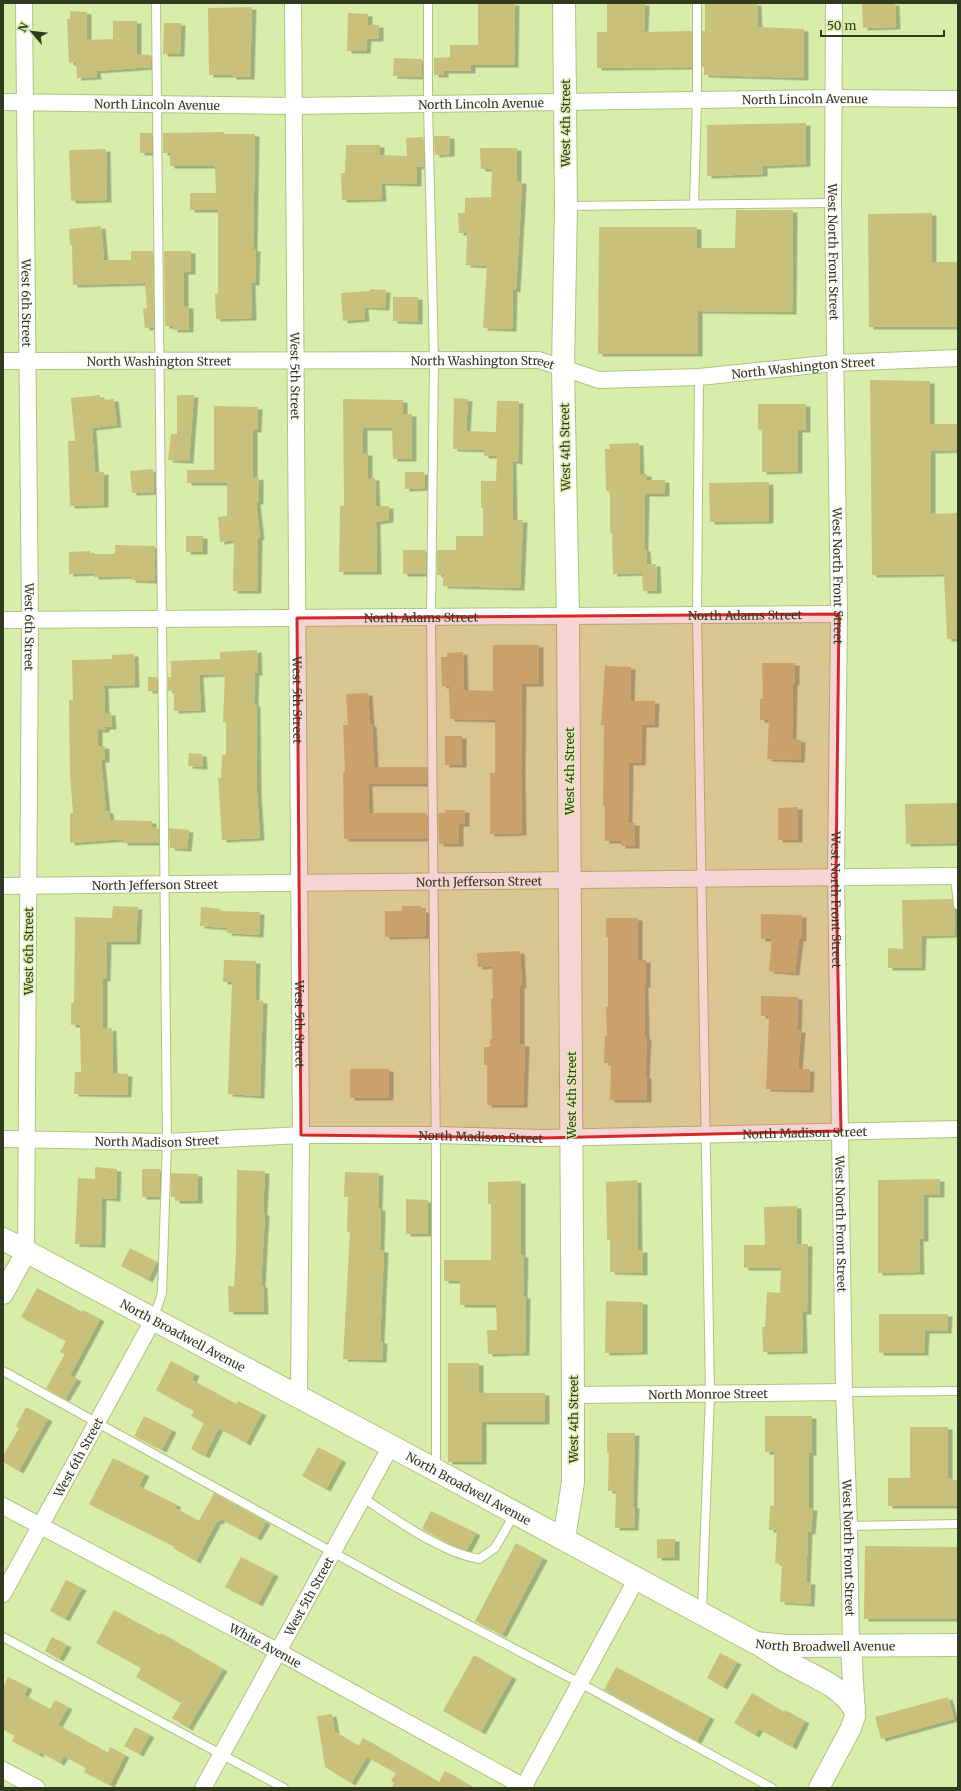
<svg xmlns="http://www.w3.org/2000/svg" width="961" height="1791" font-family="Merriweather,serif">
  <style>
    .building { fill: #c9c07b; filter: url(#shadow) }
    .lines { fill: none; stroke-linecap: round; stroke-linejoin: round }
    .service-casing { stroke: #afc381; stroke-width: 10 }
    .minor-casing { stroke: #afc381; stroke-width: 18 }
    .tertiary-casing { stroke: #afc381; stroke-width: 22 }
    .secondary-casing { stroke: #afc381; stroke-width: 24 }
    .service { stroke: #fff; stroke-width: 8 }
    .minor { stroke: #fff; stroke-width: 16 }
    .tertiary { stroke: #fff; stroke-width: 20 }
    .secondary { stroke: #fff; stroke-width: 22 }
    .marked { fill: #d62828; fill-opacity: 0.2; stroke: #d62828; stroke-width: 3; stroke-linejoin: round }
    .labels { text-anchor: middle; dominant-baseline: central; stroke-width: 3; stroke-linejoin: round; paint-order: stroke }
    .street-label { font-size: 12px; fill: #31391e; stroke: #d9edab }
  </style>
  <defs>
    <filter id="shadow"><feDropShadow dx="4.5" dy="2.5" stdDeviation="0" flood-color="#0004"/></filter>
  </defs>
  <rect width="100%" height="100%" fill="#d9edab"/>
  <path class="building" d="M 478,3 L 515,3 L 514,65 L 471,65 L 471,71 L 444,71 L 444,75 L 434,75 L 434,58 L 450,57 L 450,45 L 478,45 Z
    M 607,3 L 645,3 L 644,32 L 692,31 L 692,67 L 597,68 L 597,32 L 607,32 Z
    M 705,3 L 757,3 L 758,27 L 804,29 L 804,78 L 704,75 L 704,67 L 702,67 L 702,31 L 705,31 Z
    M 862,3 L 895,3 L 896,27 L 863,28 Z
    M 252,7 L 250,77 L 232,77 L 232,75 L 209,75 L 208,8 Z
    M 70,11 L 87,12 L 87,40 L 113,39 L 113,21 L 137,21 L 137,54 L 151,55 L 151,67 L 96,71 L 97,77 L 77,78 L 76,62 L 69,63 L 67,19 L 70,19 Z
    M 348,13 L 368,14 L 368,25 L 379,25 L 379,39 L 367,39 L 366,51 L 347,51 Z
    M 164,23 L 181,23 L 180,54 L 163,54 Z
    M 394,58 L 422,59 L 422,77 L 393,76 Z
    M 806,123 L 806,164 L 763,166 L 763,174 L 707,176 L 707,125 Z
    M 224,132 L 224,134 L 255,134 L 253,249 L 256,249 L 255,283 L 251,283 L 252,318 L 216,319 L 215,294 L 218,294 L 218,210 L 190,210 L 190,193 L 216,193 L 215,166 L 170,166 L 170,153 L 163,153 L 163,133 Z
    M 140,133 L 152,133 L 152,153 L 140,153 Z
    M 434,136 L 450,136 L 450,154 L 435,155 Z
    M 423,137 L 424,166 L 417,167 L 417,184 L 381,183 L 382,199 L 342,200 L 341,173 L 345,173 L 346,145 L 380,145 L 380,155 L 407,156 L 406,138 Z
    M 480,148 L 517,148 L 517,181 L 522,181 L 521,204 L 516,290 L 513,289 L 512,329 L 483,328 L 487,266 L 466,265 L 467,233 L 459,233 L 458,213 L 465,213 L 465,198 L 491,197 L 492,169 L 481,169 Z
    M 106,149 L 107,200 L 71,201 L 69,150 Z
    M 736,210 L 793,210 L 792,312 L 698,311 L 698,354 L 598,354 L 599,227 L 697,227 L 697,248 L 735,248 Z
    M 932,213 L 932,262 L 958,262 L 958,327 L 869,327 L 868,214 Z
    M 101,226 L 104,260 L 131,260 L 131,251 L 153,251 L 154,327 L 145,328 L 143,309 L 147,308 L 145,283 L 73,285 L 72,245 L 70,245 L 69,229 Z
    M 164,251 L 191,251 L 191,272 L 184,272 L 184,306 L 189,306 L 189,330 L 173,330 L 173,326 L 165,326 Z
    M 370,289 L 386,290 L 385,308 L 364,307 L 365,319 L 343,321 L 341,293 L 370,291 Z
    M 393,297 L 418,297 L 418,322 L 393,321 Z
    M 870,380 L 930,381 L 930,424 L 958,424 L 958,450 L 931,451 L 931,514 L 958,513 L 958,639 L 947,639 L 944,574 L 872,575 Z
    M 100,395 L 100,400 L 114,399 L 117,425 L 92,428 L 95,473 L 104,472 L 104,505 L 70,506 L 68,441 L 75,441 L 71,398 Z
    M 177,395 L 194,395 L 189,461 L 168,460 L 171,434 L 177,434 Z
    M 454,398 L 468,399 L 466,431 L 496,432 L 497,401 L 519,401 L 518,462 L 512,461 L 513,520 L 523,520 L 520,588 L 443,586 L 443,575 L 437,575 L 437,550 L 456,550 L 456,536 L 483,536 L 483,508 L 481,508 L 481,481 L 496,481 L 497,456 L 484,456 L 484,450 L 453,449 Z
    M 343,399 L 403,400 L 403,414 L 412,414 L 412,459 L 393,459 L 392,428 L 363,428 L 363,453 L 368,453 L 368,478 L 375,478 L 376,506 L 389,506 L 389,520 L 376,522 L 377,572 L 339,572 L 340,506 L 344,506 Z
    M 758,404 L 806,404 L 806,430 L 798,430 L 798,471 L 762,472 L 762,430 L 758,430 Z
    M 214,406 L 258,407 L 257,430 L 253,430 L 253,478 L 259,477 L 259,502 L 256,502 L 260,537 L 258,538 L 257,591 L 233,591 L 234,540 L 220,542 L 218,517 L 227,516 L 227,483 L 187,483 L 187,470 L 214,470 Z
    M 639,443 L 640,474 L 647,474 L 647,480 L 665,480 L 665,494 L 645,494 L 644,549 L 646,549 L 647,564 L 656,564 L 657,591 L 643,591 L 642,573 L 613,574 L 612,533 L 610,533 L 610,494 L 609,494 L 609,491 L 606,491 L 605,449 L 610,449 L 609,444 Z
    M 153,469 L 154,492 L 132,493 L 130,471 Z
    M 405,472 L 424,472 L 425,488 L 405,489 Z
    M 769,482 L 769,521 L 710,522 L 709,483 Z
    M 186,536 L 203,536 L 203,552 L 186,552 Z
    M 115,545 L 155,546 L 154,581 L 131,580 L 131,576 L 94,577 L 94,573 L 69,574 L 69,552 L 90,551 L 90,554 L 115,554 Z
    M 403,550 L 426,550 L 426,574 L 403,574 Z
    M 493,645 L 539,645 L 539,684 L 522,684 L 521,773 L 522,833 L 490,834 L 490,773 L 495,773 L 495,720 L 450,719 L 449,686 L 442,686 L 441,657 L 447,657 L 447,653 L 463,652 L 464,690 L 493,691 Z
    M 257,650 L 258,673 L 255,673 L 254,704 L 256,704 L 257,792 L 260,838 L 222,840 L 218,778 L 221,778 L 222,755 L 226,755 L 226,722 L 223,722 L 225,674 L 199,675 L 201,710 L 174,711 L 174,691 L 168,691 L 168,677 L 171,677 L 171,661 L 220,659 L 220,652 Z
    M 134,654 L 135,685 L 104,686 L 105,713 L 111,713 L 112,727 L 105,727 L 105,730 L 98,730 L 98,746 L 105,746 L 105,760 L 101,760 L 106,811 L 109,811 L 110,820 L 152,821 L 152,827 L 158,828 L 159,843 L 123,843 L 123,839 L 70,843 L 70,813 L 73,813 L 70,775 L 69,700 L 73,700 L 72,660 L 112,659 L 112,655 Z
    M 762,663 L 795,663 L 795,683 L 793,683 L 792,739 L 801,740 L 800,760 L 767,759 L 769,720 L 760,720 L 760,699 L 763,699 Z
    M 605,666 L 631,667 L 630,701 L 655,701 L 654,725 L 642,725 L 641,763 L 629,763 L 628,823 L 635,823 L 635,846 L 621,846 L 621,841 L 605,841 L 605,806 L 603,806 L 604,725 L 601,725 Z
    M 148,677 L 157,677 L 157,691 L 148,691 Z
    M 368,693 L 370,724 L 372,724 L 374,767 L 427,767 L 427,784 L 368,784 L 369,813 L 427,813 L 428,839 L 344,839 L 343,773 L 345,771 L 343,725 L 348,725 L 346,694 Z
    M 445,736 L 462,736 L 462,765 L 445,765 Z
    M 189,753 L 202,754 L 203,767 L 188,766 Z
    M 958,803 L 958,843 L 906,844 L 905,804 Z
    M 798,807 L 798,840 L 778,840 L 778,808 Z
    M 445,810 L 465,810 L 465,824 L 459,824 L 459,844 L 439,844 L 438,813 L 445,813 Z
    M 169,828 L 189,830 L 187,849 L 170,848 Z
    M 952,899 L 954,909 L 955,935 L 922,936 L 921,968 L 888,968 L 888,948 L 903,949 L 902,900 Z
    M 113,906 L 138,907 L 136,942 L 107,942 L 106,979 L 103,979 L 103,1029 L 112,1028 L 113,1073 L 128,1074 L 127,1095 L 74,1094 L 75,1072 L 81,1072 L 80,1025 L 71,1025 L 71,1003 L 74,1003 L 75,917 L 112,918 Z
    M 402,906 L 421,906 L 421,910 L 426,910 L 426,936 L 385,937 L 385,911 L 402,911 Z
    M 201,907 L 221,909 L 220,911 L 260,912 L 259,935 L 227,933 L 227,928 L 200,926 Z
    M 761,914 L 802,915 L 802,939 L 799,939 L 795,973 L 769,971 L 772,939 L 761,939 Z
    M 606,918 L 638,918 L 638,960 L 646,960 L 646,985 L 644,985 L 645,1037 L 647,1037 L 645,1076 L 647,1076 L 647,1100 L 610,1100 L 611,1063 L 604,1063 L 605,1036 L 607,1036 L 606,1007 L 608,1007 L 608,937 L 606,937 Z
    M 520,951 L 522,986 L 520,986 L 520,1044 L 525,1044 L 523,1105 L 487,1105 L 487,1065 L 484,1065 L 484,1047 L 490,1047 L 490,1039 L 492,1039 L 491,999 L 493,999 L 492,966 L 478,967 L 477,953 Z
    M 224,960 L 256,961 L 255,1000 L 263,1001 L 260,1096 L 228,1094 L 232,982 L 223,982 Z
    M 761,996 L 798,997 L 797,1030 L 801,1030 L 798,1069 L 810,1069 L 809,1090 L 766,1089 L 769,1016 L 761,1016 Z
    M 350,1069 L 389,1069 L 389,1098 L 350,1098 Z
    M 95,1167 L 117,1169 L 116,1199 L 102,1198 L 101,1245 L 75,1244 L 78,1178 L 95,1179 Z
    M 142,1169 L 160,1169 L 160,1197 L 142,1197 Z
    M 237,1170 L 265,1171 L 263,1213 L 265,1213 L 261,1285 L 263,1285 L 264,1312 L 229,1312 L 228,1286 L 234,1286 L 236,1251 Z
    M 345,1172 L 379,1173 L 378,1208 L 381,1208 L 380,1250 L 384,1250 L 380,1341 L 383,1341 L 382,1360 L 343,1359 L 350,1232 L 347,1232 L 348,1197 L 344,1197 Z
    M 171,1173 L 198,1174 L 198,1201 L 175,1201 L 175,1197 L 171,1197 Z
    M 940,1179 L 940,1195 L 924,1195 L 924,1239 L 919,1239 L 920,1272 L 878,1273 L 878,1180 Z
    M 637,1180 L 638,1250 L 643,1250 L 643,1273 L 610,1272 L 610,1240 L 607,1240 L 606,1182 Z
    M 521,1181 L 521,1255 L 524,1255 L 523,1296 L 526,1296 L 525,1353 L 488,1354 L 487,1330 L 497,1330 L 496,1305 L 460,1305 L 460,1281 L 444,1281 L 444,1260 L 491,1260 L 491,1204 L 488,1204 L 488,1182 Z
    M 406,1199 L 428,1200 L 428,1234 L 406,1234 Z
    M 797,1206 L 797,1244 L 808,1244 L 807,1312 L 802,1312 L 803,1351 L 763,1352 L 762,1327 L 765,1327 L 767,1292 L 780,1293 L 781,1268 L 744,1268 L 744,1245 L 765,1245 L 764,1207 Z
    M 130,1248 L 157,1262 L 148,1280 L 121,1266 Z
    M 37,1288 L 82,1312 L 83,1310 L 100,1319 L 70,1375 L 77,1379 L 65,1399 L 46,1388 L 65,1354 L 60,1352 L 66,1341 L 21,1317 Z
    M 606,1301 L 643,1302 L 643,1352 L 605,1353 Z
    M 879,1314 L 948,1314 L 947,1331 L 925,1331 L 924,1353 L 879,1353 Z
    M 171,1361 L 195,1374 L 192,1380 L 236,1404 L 238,1401 L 262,1413 L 246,1443 L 219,1428 L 205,1456 L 191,1449 L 204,1423 L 191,1416 L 194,1411 L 156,1390 Z
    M 448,1363 L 479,1363 L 479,1393 L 545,1393 L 545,1422 L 482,1422 L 482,1462 L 448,1462 Z
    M 26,1407 L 48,1419 L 19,1471 L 3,1462 L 3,1456 L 19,1428 L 16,1426 Z
    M 144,1416 L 172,1430 L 162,1450 L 134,1436 Z
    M 765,1416 L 812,1416 L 812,1453 L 809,1453 L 809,1508 L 813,1508 L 811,1532 L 808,1532 L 806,1582 L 811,1582 L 810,1604 L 780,1602 L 782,1564 L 775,1563 L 777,1530 L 769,1530 L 770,1506 L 774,1506 L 774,1452 L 765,1452 Z
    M 910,1427 L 948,1427 L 948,1478 L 958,1481 L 958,1506 L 888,1506 L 888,1478 L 910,1478 Z
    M 607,1433 L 635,1433 L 633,1506 L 635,1506 L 634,1528 L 615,1528 L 616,1491 L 608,1491 L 609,1453 L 607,1453 Z
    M 318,1447 L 342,1460 L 326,1489 L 302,1476 Z
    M 113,1458 L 145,1474 L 139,1486 L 177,1505 L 175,1508 L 199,1521 L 214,1493 L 266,1522 L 257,1538 L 221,1519 L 219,1522 L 217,1521 L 196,1561 L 173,1548 L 174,1546 L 89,1504 Z
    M 431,1511 L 476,1533 L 467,1550 L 451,1545 L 422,1529 Z
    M 657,1539 L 675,1539 L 675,1558 L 657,1558 Z
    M 516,1543 L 543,1558 L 502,1635 L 475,1621 Z
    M 865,1546 L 958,1547 L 958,1619 L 864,1619 Z
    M 241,1557 L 274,1574 L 258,1604 L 225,1587 Z
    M 66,1580 L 82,1588 L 65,1619 L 50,1611 Z
    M 114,1610 L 160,1635 L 161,1633 L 223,1669 L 188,1728 L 172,1718 L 181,1703 L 136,1677 L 141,1668 L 96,1643 Z
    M 52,1637 L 67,1645 L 59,1659 L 45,1651 Z
    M 720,1653 L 737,1662 L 723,1687 L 707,1678 Z
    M 474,1655 L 512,1677 L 481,1732 L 443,1711 Z
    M 616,1667 L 710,1717 L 697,1741 L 604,1690 Z
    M 8,1677 L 28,1687 L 24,1695 L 50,1709 L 55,1700 L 68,1707 L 58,1725 L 108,1753 L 110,1747 L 125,1755 L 110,1785 L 84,1772 L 86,1768 L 64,1756 L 60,1763 L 40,1752 L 39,1755 L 12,1741 L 15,1736 L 3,1729 L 3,1687 Z
    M 752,1693 L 784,1712 L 785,1710 L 805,1721 L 792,1747 L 759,1729 L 755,1735 L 734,1723 Z
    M 948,1697 L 954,1719 L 881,1739 L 875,1717 Z
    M 332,1714 L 335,1732 L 359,1746 L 363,1738 L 439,1782 L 445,1771 L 475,1788 L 392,1788 L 394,1783 L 391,1781 L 396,1773 L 367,1757 L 351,1783 L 325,1767 L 317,1716 Z
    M 135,1727 L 150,1735 L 139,1754 L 124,1746 Z"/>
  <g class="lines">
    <defs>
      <path id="service" d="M 428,3 L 428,104 L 434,361 L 431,617 L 436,1162 L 436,1468
        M 694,205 L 697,100 L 697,3
        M 566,206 L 833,203
        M 699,377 L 697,615 L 710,1394 L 702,1611
        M 955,876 L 958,905
        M 154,1317 L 162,1293 L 167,1142 L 156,3
        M 3,1371 L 396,1587 L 580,1683 L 772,1788
        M 844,1392 L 958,1391
        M 363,1498 C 397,1520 440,1552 479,1559 L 495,1548 L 515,1513
        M 849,1526 L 958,1524
        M 3,1637 L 284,1788"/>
      <g id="minor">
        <path id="s1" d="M 24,3 L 30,620 L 26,1252"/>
        <path id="s2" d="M 293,3 L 301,1135 L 299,1397"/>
        <path id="s3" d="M 834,3 L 833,203 L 839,614 L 836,876 L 844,1392 L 849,1526 L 851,1646"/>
        <path id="s4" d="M 3,102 L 293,106 L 833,98 L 958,99"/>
        <path id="s5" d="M 3,361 L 539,360 L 599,380 L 699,377 L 835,363 L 958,358"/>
        <path id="s6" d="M 3,620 L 839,614"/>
        <path id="s7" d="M 3,886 L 955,876"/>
        <path id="s8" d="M 3,1139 L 167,1142 L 301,1135 L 435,1135 L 543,1138 L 958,1129"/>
        <path id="s9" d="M 573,1395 L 844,1392"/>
        <path id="s10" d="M 3,1506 L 279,1652 L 526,1788"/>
        <path id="s11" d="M 3,1594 L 153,1320"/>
        <path d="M 3,1770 L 37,1788"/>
        <path id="s12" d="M 203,1788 L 391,1446"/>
        <path d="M 523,1788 L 637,1578"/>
      </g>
      <path id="tertiary" d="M 3,1294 L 26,1252
        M 819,1788 L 851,1728 L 855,1716 L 851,1646"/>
      <g id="secondary">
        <path id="s13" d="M 3,1239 L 391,1446 L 756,1643 L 786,1646 L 958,1645"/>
        <path d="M 564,1539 L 573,1482 L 573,1395 L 568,616 L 563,368 L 566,206 L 564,3"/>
        <path d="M 760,1645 C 770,1651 779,1658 789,1663 C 812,1676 840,1685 854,1708"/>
      </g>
    </defs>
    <use href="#service" class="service-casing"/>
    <use href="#minor" class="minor-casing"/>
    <use href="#tertiary" class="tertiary-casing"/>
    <use href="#secondary" class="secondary-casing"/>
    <use href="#service" class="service"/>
    <use href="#minor" class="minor"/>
    <use href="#tertiary" class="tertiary"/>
    <use href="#secondary" class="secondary"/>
  </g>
  <path class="marked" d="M 839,614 L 836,876 L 841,1131 L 543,1138 L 301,1135 L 297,618 Z"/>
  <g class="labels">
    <g class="street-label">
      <text stroke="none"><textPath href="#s4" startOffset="802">North Lincoln Avenue</textPath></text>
      <text stroke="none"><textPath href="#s4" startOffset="478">North Lincoln Avenue</textPath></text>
      <text stroke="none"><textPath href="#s4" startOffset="154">North Lincoln Avenue</textPath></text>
      <text transform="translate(565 123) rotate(-90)">West 4th Street</text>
      <text stroke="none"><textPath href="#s3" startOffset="249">West North Front Street</textPath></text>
      <text stroke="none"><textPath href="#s1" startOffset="300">West 6th Street</textPath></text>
      <text stroke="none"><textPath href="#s5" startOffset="156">North Washington Street</textPath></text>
      <text stroke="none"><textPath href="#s5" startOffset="480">North Washington Street</textPath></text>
      <text stroke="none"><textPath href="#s5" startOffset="804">North Washington Street</textPath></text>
      <text stroke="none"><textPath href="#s2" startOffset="373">West 5th Street</textPath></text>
      <text transform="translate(565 447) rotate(-91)">West 4th Street</text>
      <text stroke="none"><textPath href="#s3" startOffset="573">West North Front Street</textPath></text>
      <text stroke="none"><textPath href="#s6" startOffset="742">North Adams Street</textPath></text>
      <text stroke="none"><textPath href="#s6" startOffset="418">North Adams Street</textPath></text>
      <text stroke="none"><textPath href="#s1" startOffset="624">West 6th Street</textPath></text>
      <text stroke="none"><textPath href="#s2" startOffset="697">West 5th Street</textPath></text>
      <text transform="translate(569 771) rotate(-90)">West 4th Street</text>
      <text stroke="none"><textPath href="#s7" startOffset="476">North Jefferson Street</textPath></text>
      <text stroke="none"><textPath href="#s7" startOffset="152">North Jefferson Street</textPath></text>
      <text stroke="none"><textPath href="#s3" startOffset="897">West North Front Street</textPath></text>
      <text transform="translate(28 951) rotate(-90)">West 6th Street</text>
      <text stroke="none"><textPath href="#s2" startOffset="1021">West 5th Street</textPath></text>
      <text transform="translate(571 1095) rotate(-90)">West 4th Street</text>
      <text stroke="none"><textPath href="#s8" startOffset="802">North Madison Street</textPath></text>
      <text stroke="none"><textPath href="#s8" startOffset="478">North Madison Street</textPath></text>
      <text stroke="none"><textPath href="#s8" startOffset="154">North Madison Street</textPath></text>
      <text stroke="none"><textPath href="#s3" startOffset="1221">West North Front Street</textPath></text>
      <text stroke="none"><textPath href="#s13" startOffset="204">North Broadwell Avenue</textPath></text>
      <text stroke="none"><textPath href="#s9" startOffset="135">North Monroe Street</textPath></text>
      <text transform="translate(573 1419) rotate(-90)">West 4th Street</text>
      <text stroke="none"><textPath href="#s11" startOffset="156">West 6th Street</textPath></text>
      <text stroke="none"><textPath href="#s13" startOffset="528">North Broadwell Avenue</textPath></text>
      <text stroke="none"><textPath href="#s3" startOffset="1545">West North Front Street</textPath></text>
      <text stroke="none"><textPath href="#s12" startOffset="219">West 5th Street</textPath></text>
      <text stroke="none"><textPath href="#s13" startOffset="924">North Broadwell Avenue</textPath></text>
      <text stroke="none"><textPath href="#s10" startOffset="297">White Avenue</textPath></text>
    </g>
  </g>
  <rect width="961" height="1791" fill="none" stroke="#31391e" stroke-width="8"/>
  <g transform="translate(32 32) rotate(298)" stroke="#d9edab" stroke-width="3" paint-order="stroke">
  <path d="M0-3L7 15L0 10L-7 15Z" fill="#31391e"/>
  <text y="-6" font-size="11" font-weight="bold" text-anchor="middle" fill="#31391e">N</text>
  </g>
  <path d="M821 30v6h123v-6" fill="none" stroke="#31391e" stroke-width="2"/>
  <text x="827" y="30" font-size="12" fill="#31391e" stroke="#d9edab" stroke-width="3" paint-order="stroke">50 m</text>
</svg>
